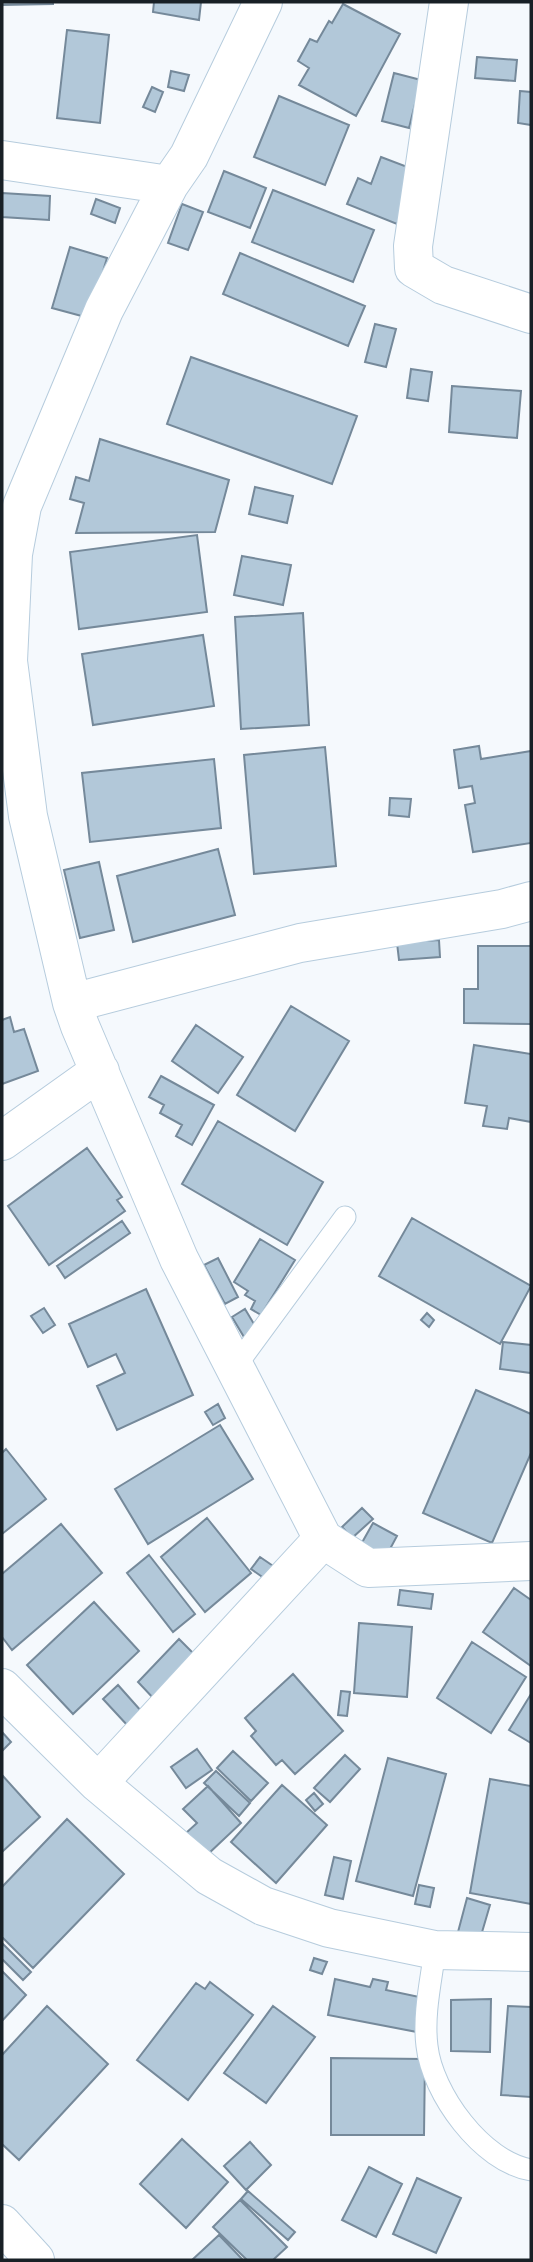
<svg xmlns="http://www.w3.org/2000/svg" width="533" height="2262" font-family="Karla,sans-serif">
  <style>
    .building { fill: #b2c8d9; stroke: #75899a; stroke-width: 2 }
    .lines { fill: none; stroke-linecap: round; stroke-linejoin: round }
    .lane-casing { stroke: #b6ccdd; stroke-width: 23 }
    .street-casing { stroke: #b6ccdd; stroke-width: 40 }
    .lane { stroke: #fff; stroke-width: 21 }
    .street { stroke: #fff; stroke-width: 38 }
  </style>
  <rect width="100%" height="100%" fill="#f5f9fd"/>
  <path class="building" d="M 2,2 L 53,2 L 53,4 L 2,5 Z
    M 154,2 L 201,2 L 199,20 L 153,12 Z
    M 343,4 L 400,34 L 356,116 L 299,85 L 309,68 L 298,61 L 310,39 L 317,42 L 329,21 L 332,23 Z
    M 67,30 L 109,35 L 100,123 L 57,118 Z
    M 477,57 L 517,60 L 515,81 L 475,78 Z
    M 171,71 L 189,75 L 184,91 L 168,87 Z
    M 394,73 L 421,80 L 409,128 L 382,121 Z
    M 152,87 L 163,92 L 155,112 L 143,107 Z
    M 520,91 L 531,92 L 531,125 L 518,123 Z
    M 279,96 L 349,125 L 325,185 L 254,157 Z
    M 381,157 L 418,171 L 397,224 L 347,204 L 358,178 L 371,184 Z
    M 224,171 L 266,188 L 250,228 L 208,212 Z
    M 273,190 L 374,230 L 353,282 L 252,242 Z
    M 2,193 L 50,196 L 49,220 L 2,217 Z
    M 96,199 L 120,208 L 115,223 L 91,214 Z
    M 182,204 L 203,212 L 188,250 L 168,243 Z
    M 70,247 L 107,258 L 89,318 L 52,308 Z
    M 240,253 L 365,306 L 348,346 L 223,294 Z
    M 375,324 L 396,329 L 386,367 L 365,362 Z
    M 191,357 L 357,416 L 332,484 L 167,424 Z
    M 411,369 L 432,372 L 428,401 L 407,398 Z
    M 452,386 L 521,391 L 517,438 L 449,432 Z
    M 100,439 L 229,480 L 215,532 L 76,533 L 84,503 L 70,499 L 76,477 L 89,481 Z
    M 255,487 L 293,496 L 287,523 L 249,514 Z
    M 197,535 L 207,612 L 79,629 L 70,552 Z
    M 242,556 L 291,565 L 283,605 L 234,595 Z
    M 303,613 L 309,725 L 241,729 L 235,617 Z
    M 203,635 L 214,706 L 93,725 L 82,654 Z
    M 479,746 L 481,759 L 531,751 L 531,843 L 473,852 L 465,805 L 475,803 L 472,786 L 459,788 L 454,750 Z
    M 325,747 L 336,866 L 254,874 L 244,755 Z
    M 214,759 L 221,828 L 90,842 L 82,773 Z
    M 390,798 L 411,799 L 409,817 L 389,815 Z
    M 218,849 L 235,915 L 133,942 L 117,876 Z
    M 99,862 L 114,930 L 80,938 L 64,870 Z
    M 439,940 L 440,957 L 399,960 L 397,943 Z
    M 478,946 L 531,946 L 531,1024 L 464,1023 L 464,989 L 478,989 Z
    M 291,1006 L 349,1041 L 295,1131 L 237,1095 Z
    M 10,1017 L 14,1032 L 24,1029 L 38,1071 L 2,1084 L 2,1020 Z
    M 196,1025 L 243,1057 L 218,1093 L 172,1061 Z
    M 474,1045 L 531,1054 L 531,1122 L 509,1118 L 507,1129 L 483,1126 L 487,1106 L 465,1103 Z
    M 161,1076 L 214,1105 L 192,1145 L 176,1136 L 182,1125 L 160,1113 L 164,1105 L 149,1097 Z
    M 218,1121 L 323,1182 L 287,1245 L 182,1184 Z
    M 87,1148 L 122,1197 L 117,1200 L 125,1211 L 49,1265 L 8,1206 Z
    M 412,1218 L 531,1286 L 500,1344 L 379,1276 Z
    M 122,1221 L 130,1233 L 65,1278 L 57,1266 Z
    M 260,1239 L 295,1260 L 261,1315 L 251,1309 L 255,1301 L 245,1295 L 248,1291 L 234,1282 Z
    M 218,1258 L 238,1297 L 225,1304 L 204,1265 Z
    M 146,1289 L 193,1395 L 117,1430 L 97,1386 L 125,1373 L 116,1354 L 88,1367 L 69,1324 Z
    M 44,1308 L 55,1325 L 43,1333 L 31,1316 Z
    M 245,1309 L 257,1329 L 244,1337 L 232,1317 Z
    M 427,1313 L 434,1320 L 429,1327 L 421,1320 Z
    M 503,1342 L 531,1345 L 531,1373 L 500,1369 Z
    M 476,1390 L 531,1414 L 531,1453 L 492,1543 L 423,1513 Z
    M 218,1404 L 225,1418 L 213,1425 L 205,1412 Z
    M 220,1425 L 253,1479 L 148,1544 L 115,1489 Z
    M 6,1449 L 46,1499 L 2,1534 L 2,1453 Z
    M 362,1508 L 373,1519 L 352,1538 L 342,1527 Z
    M 207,1518 L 251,1573 L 205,1612 L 161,1557 Z
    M 373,1523 L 397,1536 L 383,1562 L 359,1548 Z
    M 61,1524 L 102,1573 L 12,1650 L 2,1637 L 2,1574 Z
    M 149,1555 L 195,1614 L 173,1632 L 127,1573 Z
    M 260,1557 L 279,1570 L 271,1583 L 251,1569 Z
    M 514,1588 L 531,1600 L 531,1666 L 483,1632 Z
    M 400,1590 L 433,1594 L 431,1609 L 398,1605 Z
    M 94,1602 L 139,1651 L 73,1714 L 27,1665 Z
    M 359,1623 L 412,1627 L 407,1697 L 354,1693 Z
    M 179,1639 L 198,1658 L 156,1701 L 138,1682 Z
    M 472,1642 L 526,1677 L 491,1733 L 437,1698 Z
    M 293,1674 L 343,1731 L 295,1774 L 282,1760 L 276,1765 L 251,1736 L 256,1731 L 245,1718 Z
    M 118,1685 L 142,1712 L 128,1726 L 103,1699 Z
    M 341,1691 L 350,1692 L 347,1716 L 338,1715 Z
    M 531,1694 L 531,1743 L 509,1730 Z
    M 2,1732 L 11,1742 L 2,1751 Z
    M 197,1749 L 212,1770 L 186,1788 L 171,1767 Z
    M 233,1751 L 268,1783 L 251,1801 L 217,1768 Z
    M 345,1755 L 360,1769 L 330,1802 L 314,1788 Z
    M 388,1758 L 446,1774 L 413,1896 L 356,1881 Z
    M 216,1771 L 250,1803 L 239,1816 L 204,1783 Z
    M 2,1775 L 40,1817 L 2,1852 Z
    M 490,1779 L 531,1786 L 531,1904 L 470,1893 Z
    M 282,1785 L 327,1825 L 276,1883 L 231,1842 Z
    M 208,1786 L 241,1823 L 207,1855 L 186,1833 L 197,1823 L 183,1809 Z
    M 314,1793 L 323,1804 L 315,1811 L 306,1800 Z
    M 67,1819 L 124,1874 L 33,1968 L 2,1937 L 2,1887 Z
    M 334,1857 L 351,1861 L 343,1899 L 325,1895 Z
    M 419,1885 L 434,1888 L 430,1907 L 415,1904 Z
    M 467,1898 L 490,1905 L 480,1939 L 458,1932 Z
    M 2,1943 L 31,1972 L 23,1980 L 2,1959 Z
    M 314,1958 L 327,1962 L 322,1974 L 310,1970 Z
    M 2,1971 L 26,1995 L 2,2021 Z
    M 335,1979 L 370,1987 L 373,1979 L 388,1982 L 386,1990 L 424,1998 L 417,2032 L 328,2015 Z
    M 210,1982 L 253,2015 L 188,2100 L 137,2060 L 196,1983 L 205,1989 Z
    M 491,1999 L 490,2052 L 451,2051 L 451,2000 Z
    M 47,2006 L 108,2064 L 19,2160 L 2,2144 L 2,2055 Z
    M 273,2006 L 315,2037 L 266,2103 L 224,2073 Z
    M 508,2006 L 531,2007 L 531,2097 L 501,2095 Z
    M 331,2058 L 425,2059 L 424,2135 L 331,2135 Z
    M 182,2139 L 228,2182 L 186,2228 L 140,2184 Z
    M 250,2142 L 271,2165 L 246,2190 L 224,2166 Z
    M 369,2167 L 402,2184 L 376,2237 L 342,2220 Z
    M 417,2178 L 461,2198 L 436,2253 L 393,2234 Z
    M 248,2191 L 295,2232 L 288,2240 L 241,2199 Z
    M 240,2200 L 287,2247 L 273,2260 L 247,2260 L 213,2227 Z
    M 219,2235 L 243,2260 L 192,2260 Z"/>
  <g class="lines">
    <defs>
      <path id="lane" d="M 235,1367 L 345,1217
        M 435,1950 C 431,1981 423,2015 427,2046 C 432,2093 482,2162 531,2170"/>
      <path id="street" d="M 449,2 L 413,246 L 414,268 L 443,285 L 531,314
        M 2,160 L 169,185
        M 72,1003 L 300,943 L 502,909 L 531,901
        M 2,1141 L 100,1071
        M 323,1539 L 368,1568 L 531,1561
        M 2,1688 L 98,1783 L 209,1876 L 263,1906 L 329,1928 L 435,1950 L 531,1952
        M 98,1783 L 323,1539 L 179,1259 L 80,1026 L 72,1003 L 28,816 L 8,661 L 13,554 L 22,506 L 104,310 L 169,185 L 189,156 L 263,2
        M 2,2224 L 35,2260"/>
    </defs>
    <use href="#lane" class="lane-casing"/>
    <use href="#street" class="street-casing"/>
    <use href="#lane" class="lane"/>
    <use href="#street" class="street"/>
  </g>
  <rect width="533" height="2262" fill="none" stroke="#182026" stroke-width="7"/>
</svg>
